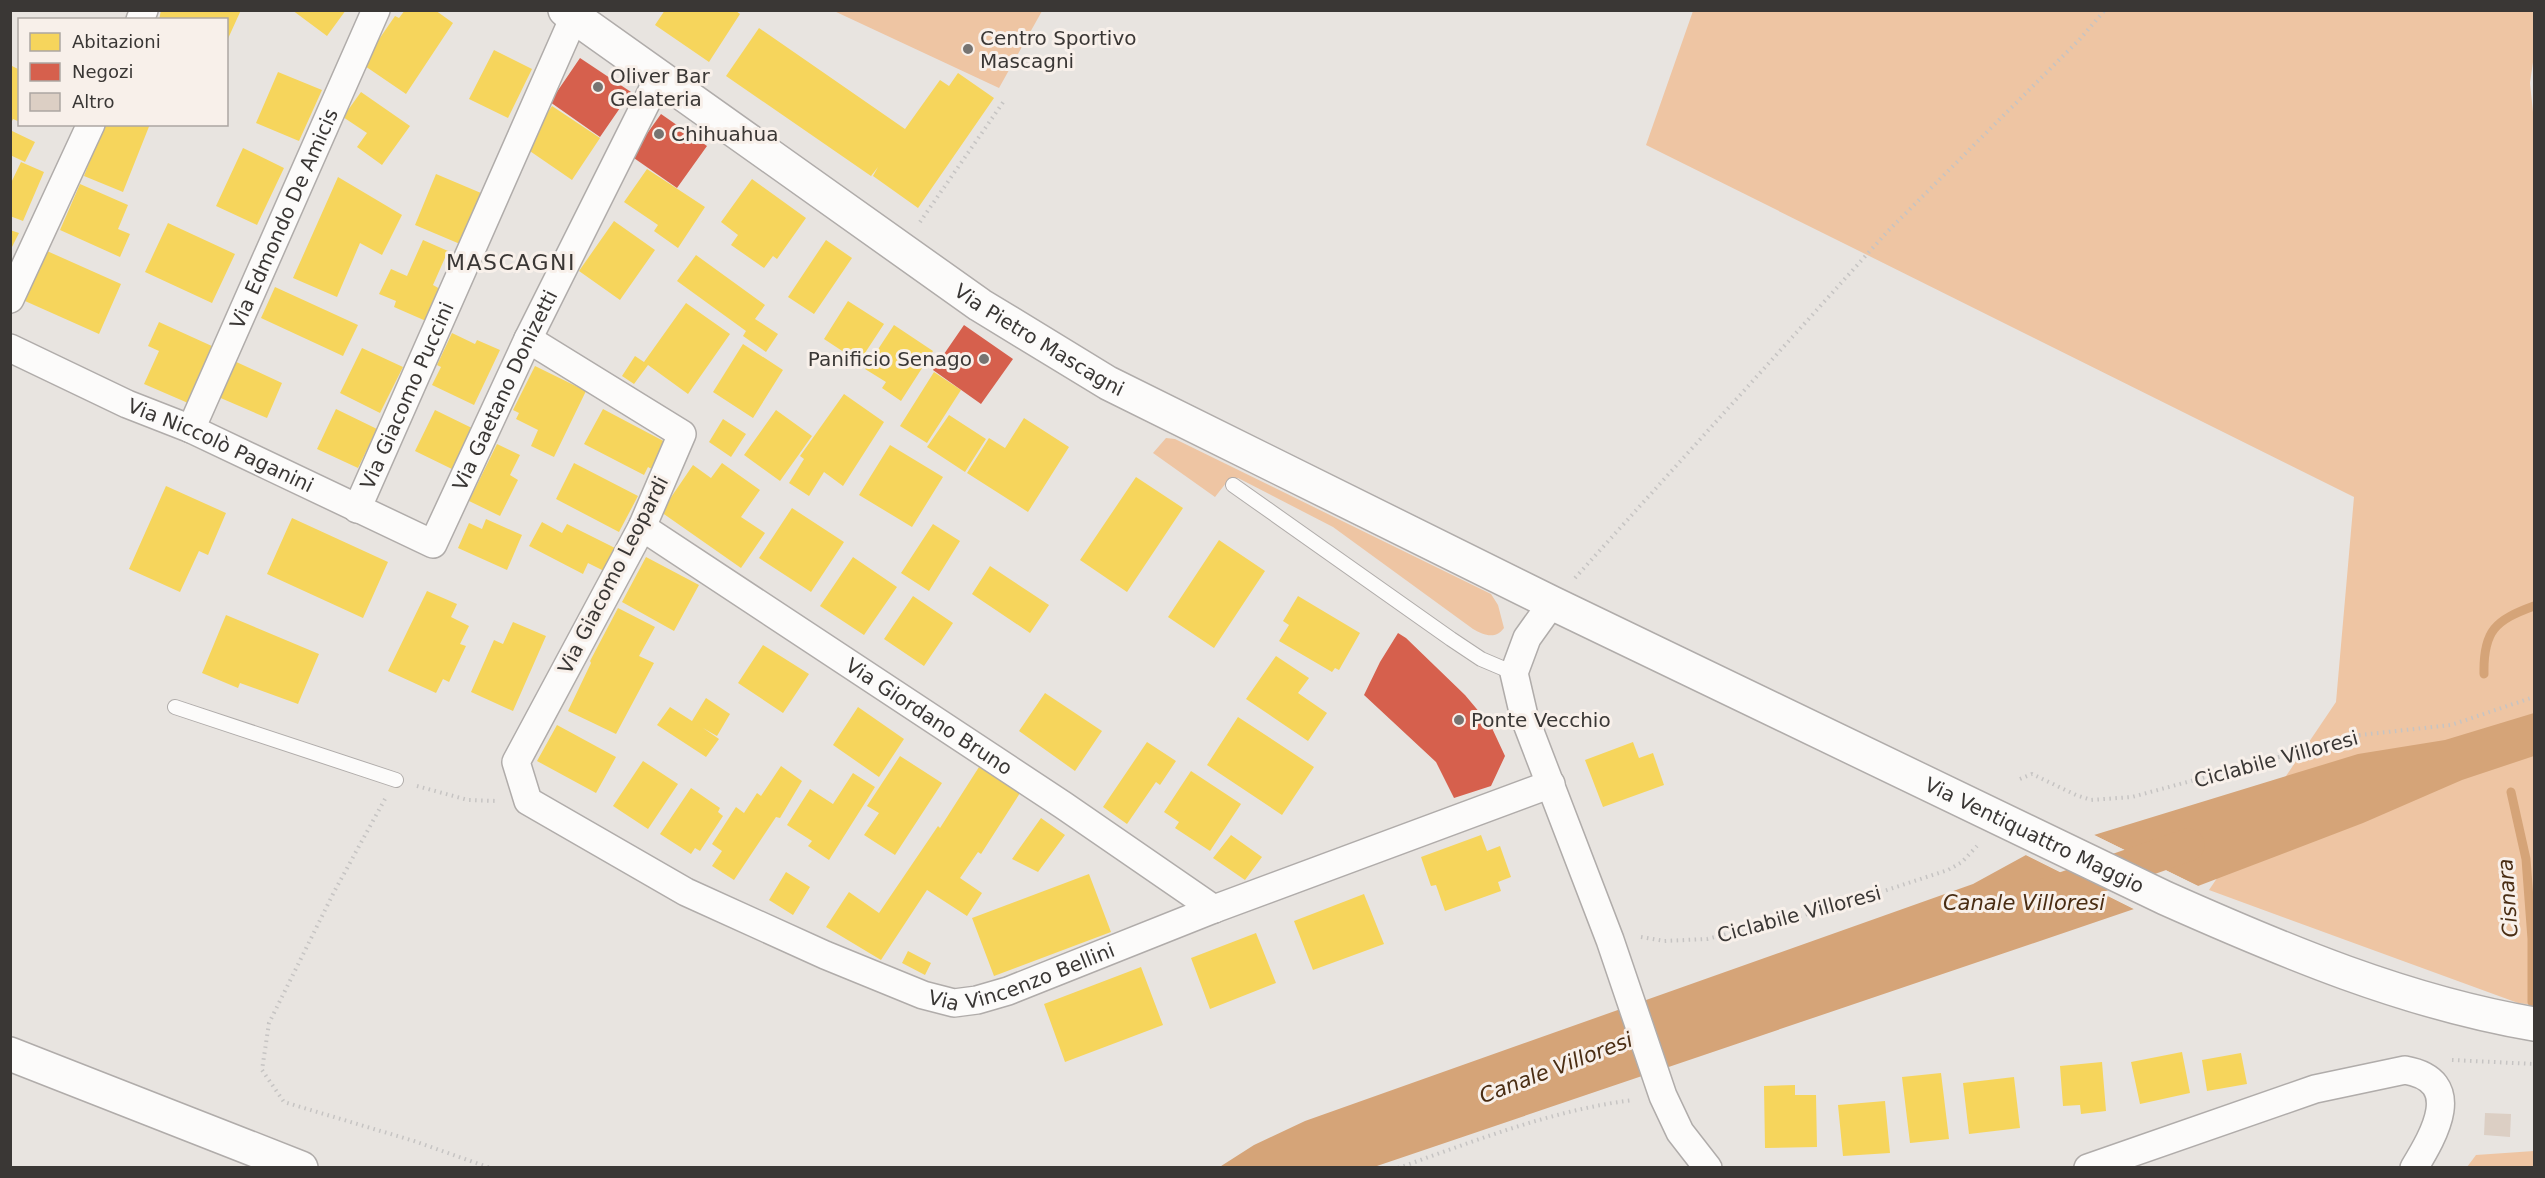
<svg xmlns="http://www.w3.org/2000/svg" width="2545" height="1178" font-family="'DejaVu Sans',sans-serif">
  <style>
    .green { fill: #eec5a3 }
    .water { fill: #d5a478 }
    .pier { fill: #e8e4e0 }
    .homes { fill: #f6d55c }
    .shops { fill: #d6604d }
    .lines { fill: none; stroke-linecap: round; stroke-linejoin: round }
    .stream { stroke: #d5a478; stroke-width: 9 }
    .canal { stroke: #d5a478; stroke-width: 33 }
    .building { fill: #dccfc4 }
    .lane-casing { stroke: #b0acaa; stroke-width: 16 }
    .street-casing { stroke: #b0acaa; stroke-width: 30 }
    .secondary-casing { stroke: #b0acaa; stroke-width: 36 }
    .path { stroke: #c6c4c3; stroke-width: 4; stroke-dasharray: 1.5 4.5; stroke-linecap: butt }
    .lane { stroke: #fcfbfa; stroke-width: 14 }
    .street { stroke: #fcfbfa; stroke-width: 27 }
    .secondary { stroke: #fcfbfa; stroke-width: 33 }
    .poi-dot { fill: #777471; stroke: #f8f0ea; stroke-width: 2 }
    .labels { text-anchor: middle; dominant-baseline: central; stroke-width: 6; stroke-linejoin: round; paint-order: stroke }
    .poi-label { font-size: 20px; fill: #3a3735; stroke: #f8f0ea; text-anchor: start }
    .street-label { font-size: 20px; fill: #3a3735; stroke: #f8f0ea }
    .water-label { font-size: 21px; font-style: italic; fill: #4a2d13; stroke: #f8f0ea }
    .quarter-label { font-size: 22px; letter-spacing: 1.5px; fill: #3a3735; stroke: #f8f0ea }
  </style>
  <rect width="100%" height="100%" fill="#e8e4e0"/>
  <path class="green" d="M 834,11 L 1042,11 L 999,88 Z
    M 1693,11 L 2534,11 L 2534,55 L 2530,83 L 2534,122 L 2534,1005 L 2518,1003 L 2209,890 L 2336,702 L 2354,497 L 1646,145 Z
    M 1166,438 L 1175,439 L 1491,594 L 1498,605 L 1504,628 C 1495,640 1484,635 1473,629 L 1333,527 L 1238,478 L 1226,483 L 1215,497 L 1153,453 Z
    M 2534,1151 L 2534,1167 L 2467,1167 L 2476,1155 Z"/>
  <path class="water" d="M 2534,713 L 2534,756 L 2462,780 L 2363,823 L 2198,886 L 2094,835 L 2358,754 L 2445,740 Z
    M 2026,855 L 2134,909 L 1374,1167 L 1218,1168 L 1254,1145 L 1305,1121 L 1973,884 Z"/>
  <path class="pier" d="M 2094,835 L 2198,886 L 2194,888 L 2093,838 L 2091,836 Z
    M 2031,854 L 2135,906 L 2137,908 L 2134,909 L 2026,855 Z"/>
  <path class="homes" d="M 161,10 L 241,10 L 226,43 L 226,20 L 159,20 Z
    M 292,10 L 346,10 L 327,36 Z
    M 405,10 L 435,10 L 453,23 L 406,94 L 362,64 L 395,16 L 399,18 Z
    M 665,10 L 735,10 L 740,14 L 709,62 L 655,25 Z
    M 759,28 L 905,129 L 940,80 L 949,86 L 958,73 L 994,98 L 918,208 L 873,176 L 878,167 L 871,176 L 726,76 Z
    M 494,50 L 532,69 L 508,118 L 469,99 Z
    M 10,65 L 20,70 L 20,122 L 13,119 L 10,125 Z
    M 278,72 L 322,90 L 299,141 L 256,123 Z
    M 361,92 L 410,126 L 382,165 L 357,147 L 367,133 L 343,117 Z
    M 552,106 L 600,138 L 572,180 L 524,147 Z
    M 104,124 L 150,124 L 123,192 L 84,176 Z
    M 10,130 L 35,142 L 25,162 L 10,155 Z
    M 243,148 L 284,168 L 257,225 L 216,206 Z
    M 21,162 L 44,172 L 23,221 L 10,216 L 10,185 Z
    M 647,169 L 705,207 L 678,248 L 654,231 L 658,225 L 624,202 Z
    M 436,174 L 481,193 L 460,244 L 415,225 Z
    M 338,177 L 402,215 L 382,255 L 360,243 L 337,297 L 293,278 Z
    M 752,179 L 806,218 L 777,259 L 773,256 L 764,268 L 731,245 L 738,235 L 721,222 Z
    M 80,184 L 128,205 L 118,229 L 130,234 L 120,257 L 60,230 Z
    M 614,221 L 655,250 L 620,300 L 579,271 Z
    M 168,223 L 235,254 L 212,303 L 145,272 Z
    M 10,230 L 19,233 L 10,251 Z
    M 423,240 L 448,251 L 433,285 L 440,289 L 426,321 L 394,307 L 396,301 L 379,294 L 391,269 L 407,276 Z
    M 826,240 L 852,258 L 814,314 L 788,297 Z
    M 47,251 L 121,284 L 99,334 L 25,301 Z
    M 696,255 L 765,305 L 755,319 L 778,334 L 766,352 L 743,336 L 746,331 L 677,281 Z
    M 275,287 L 358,325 L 343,356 L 261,318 Z
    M 848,301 L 884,324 L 859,362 L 824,339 Z
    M 686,303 L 730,334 L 688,394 L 648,365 L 634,384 L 622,376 L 635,356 L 644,362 Z
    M 159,322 L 214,347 L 188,403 L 144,384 L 159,351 L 148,346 Z
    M 894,325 L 933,351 L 901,401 L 882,388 L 886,382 L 865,369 Z
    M 452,333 L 475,344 L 477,340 L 500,350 L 474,405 L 432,385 L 441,367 L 437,365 Z
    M 743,344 L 783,370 L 753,418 L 713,392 Z
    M 362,348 L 403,367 L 380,413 L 340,393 Z
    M 232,360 L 282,383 L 267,418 L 216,396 Z
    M 535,366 L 586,391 L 554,457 L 531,446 L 538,430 L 516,419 L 519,413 L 513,410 Z
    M 934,372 L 961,390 L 927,443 L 900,426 Z
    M 844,394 L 884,422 L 843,486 L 824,472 L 809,496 L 789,483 L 804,459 L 800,456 Z
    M 336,409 L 377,429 L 358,468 L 317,449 Z
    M 603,409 L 671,445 L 657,472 L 648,467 L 644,475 L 584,444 Z
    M 435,410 L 476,430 L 456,471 L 415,451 Z
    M 776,410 L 812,436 L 780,481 L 744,455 Z
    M 949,415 L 986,439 L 965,472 L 927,447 Z
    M 1024,418 L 1069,447 L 1028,512 L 967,473 L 989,438 L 1005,448 Z
    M 723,419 L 746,434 L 731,457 L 709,442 Z
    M 497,444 L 520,455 L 510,475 L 518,480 L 500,516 L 469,501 Z
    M 890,445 L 943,477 L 912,527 L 859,495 Z
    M 574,463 L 638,496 L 619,532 L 556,499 Z
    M 722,463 L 760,490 L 741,517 L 765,533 L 741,568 L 661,512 L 693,465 L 711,478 Z
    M 1136,477 L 1183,508 L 1127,592 L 1080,560 Z
    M 166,486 L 226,513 L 208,555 L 199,551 L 180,592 L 129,569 Z
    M 792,508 L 844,542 L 811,592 L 759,558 Z
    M 292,518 L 388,562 L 363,618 L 267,574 Z
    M 486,519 L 522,535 L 507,570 L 458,548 L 469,523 L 482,529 Z
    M 542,522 L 562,533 L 567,524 L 615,548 L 604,571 L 588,563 L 583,574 L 529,546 Z
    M 933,524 L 960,541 L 929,591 L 901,573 Z
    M 1219,540 L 1265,571 L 1214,648 L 1168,617 Z
    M 646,557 L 699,585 L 674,631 L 622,602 Z
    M 853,557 L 897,587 L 864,635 L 820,606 Z
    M 990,566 L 1049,605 L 1030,633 L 972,594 Z
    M 427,591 L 457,604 L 451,617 L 469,626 L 460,644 L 466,646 L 449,682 L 443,679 L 436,693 L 388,671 Z
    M 913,596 L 953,623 L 924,666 L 884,639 Z
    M 1298,596 L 1360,633 L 1339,670 L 1335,668 L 1332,672 L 1279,641 L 1289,625 L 1283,621 Z
    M 618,608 L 655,627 L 639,656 L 654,663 L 616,734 L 568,711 L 591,663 L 590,661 Z
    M 226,615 L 319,654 L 298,704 L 240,683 L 238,688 L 202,673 Z
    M 513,622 L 546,636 L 513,711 L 471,692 L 494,640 L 503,644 Z
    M 763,645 L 809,674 L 783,713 L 738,683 Z
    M 1276,656 L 1309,678 L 1298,693 L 1327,713 L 1308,741 L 1246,699 Z
    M 1045,693 L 1102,731 L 1075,771 L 1019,731 Z
    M 706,698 L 730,714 L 717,736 L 703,728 L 719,739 L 706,757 L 657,725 L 670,707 L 692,721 Z
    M 858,707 L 904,739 L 879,777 L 833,745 Z
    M 1238,717 L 1314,767 L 1282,815 L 1207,765 Z
    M 557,725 L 616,757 L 596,793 L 537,761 Z
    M 1147,742 L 1176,761 L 1160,785 L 1156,782 L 1127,824 L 1103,807 Z
    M 1633,742 L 1639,758 L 1653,753 L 1664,785 L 1603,807 L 1585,760 Z
    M 900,756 L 942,783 L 895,855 L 864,835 L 879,813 L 867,806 Z
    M 643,761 L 678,784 L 648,829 L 613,806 Z
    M 781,766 L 802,781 L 780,818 L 776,817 L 734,880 L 712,866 L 722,851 L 712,844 L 736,807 L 744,813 L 757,793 L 761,796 Z
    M 979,767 L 1020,793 L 981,854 L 978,852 L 960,878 L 982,893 L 967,916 L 927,890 L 881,960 L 826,927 L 849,892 L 879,913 L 938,826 L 940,828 Z
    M 1191,771 L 1241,804 L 1210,851 L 1175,828 L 1179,822 L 1164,812 Z
    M 853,773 L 875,787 L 829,860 L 808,846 L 812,841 L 787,825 L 810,789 L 833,804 Z
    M 691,788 L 720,808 L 718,812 L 723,816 L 700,851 L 695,848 L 691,854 L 660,834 Z
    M 1041,818 L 1065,835 L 1038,872 L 1012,859 Z
    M 1231,835 L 1262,857 L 1245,880 L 1213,858 Z
    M 1481,835 L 1487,851 L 1500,846 L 1511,877 L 1498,882 L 1501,891 L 1445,911 L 1436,885 L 1431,886 L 1421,857 Z
    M 786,872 L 810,887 L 793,915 L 769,900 Z
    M 1089,874 L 1111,932 L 994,976 L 972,918 Z
    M 1364,894 L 1384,944 L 1313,970 L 1294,921 Z
    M 1256,933 L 1276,983 L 1210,1009 L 1191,958 Z
    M 908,951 L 931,963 L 925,975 L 902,963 Z
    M 1141,967 L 1163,1025 L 1065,1062 L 1044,1004 Z
    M 2182,1052 L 2190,1093 L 2140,1104 L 2131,1062 Z
    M 2241,1053 L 2247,1084 L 2207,1091 L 2202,1060 Z
    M 2102,1062 L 2106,1111 L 2081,1114 L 2080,1105 L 2063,1106 L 2060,1066 Z
    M 1941,1073 L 1949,1139 L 1910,1143 L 1902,1077 Z
    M 2014,1077 L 2020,1128 L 1969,1134 L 1963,1083 Z
    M 1795,1085 L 1795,1095 L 1816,1095 L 1817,1147 L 1765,1148 L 1764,1086 Z
    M 1885,1101 L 1890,1153 L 1843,1156 L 1838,1105 Z"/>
  <path class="shops" d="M 580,58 L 631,92 L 600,137 L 550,102 Z
    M 661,114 L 707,146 L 677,188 L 631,156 Z
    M 964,325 L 1013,359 L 981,404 L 933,370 Z
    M 1398,633 L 1406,638 L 1465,695 L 1491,726 L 1505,756 L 1491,786 L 1454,798 L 1436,762 L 1364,695 L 1380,662 Z"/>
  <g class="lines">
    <path class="stream" d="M 2484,674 C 2483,630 2496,620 2534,606
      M 2511,792 L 2526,859 L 2532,939 L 2532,1002"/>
    <path class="canal" d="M 2039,897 L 2188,845"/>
  </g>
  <path class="building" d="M 2485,1113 L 2511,1114 L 2510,1137 L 2484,1135 Z"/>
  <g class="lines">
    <defs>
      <path id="lane" d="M 1233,485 L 1451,639 L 1481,659 L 1514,673
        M 175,707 L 396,780"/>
      <g id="street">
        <path d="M 140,20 L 144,10"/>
        <path d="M 10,299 L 91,124"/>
        <path id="s1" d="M 528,339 L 682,434 L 642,527 L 516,762 L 528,801 L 686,892 L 825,955 L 923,995 L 954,1003 L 977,1000 L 1008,991 L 1214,909 L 1551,784"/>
        <path id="s2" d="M 10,348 L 127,404 L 191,429 L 433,544 L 528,339 L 659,77"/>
        <path id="s3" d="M 191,429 L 376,10"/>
        <path id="s4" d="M 357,509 L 574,17"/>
        <path id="s5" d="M 642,527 L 1063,805 L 1214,909"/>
        <path d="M 1552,603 L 1527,638 L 1514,673 L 1524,716 L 1610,940 L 1663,1096 L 1680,1132 L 1708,1168"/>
        <path d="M 2088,1168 L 2315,1089 L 2405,1070 C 2466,1081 2434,1135 2414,1168"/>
      </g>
      <g id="secondary">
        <path id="s6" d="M 565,10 L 980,305 L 1108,383 L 1552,603 L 2165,898 C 2284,951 2405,1002 2534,1024"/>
        <path d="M 10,1054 L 301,1168"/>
      </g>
    </defs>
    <use href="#lane" class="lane-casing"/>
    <use href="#street" class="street-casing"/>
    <use href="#secondary" class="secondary-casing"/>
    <path class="path" d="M 920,222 L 1004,101
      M 1575,578 L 1888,231 L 2080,39 L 2105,10
      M 2020,779 L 2032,774 L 2076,795 L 2091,800 L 2132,797 L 2360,735 L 2451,725 L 2534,697
      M 417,786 L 468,800 L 497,801
      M 385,799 L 335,890 L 269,1023 L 262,1070 L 284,1102 L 414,1141 L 490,1168
      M 1641,937 L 1664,941 L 1707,939 L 1832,908 L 1948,870 L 1962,862 L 1977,846
      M 2452,1060 L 2534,1064
      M 1398,1168 C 1475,1141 1552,1110 1633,1100"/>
    <use href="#lane" class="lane"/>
    <use href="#street" class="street"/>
    <use href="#secondary" class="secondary"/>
  </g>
  <g class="poi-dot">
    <circle cx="968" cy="49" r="6"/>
    <circle cx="598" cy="87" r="6"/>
    <circle cx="659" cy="134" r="6"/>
    <circle cx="984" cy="359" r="6"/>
    <circle cx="1459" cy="720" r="6"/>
  </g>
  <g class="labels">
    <g class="poi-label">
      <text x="980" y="38">Centro Sportivo<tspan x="980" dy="23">Mascagni</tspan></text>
      <text x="610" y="76">Oliver Bar<tspan x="610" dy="23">Gelateria</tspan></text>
      <text x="671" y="134">Chihuahua</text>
      <text x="972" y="359" text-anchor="end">Panificio Senago</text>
      <text x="1471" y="720">Ponte Vecchio</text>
    </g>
    <g class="street-label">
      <text stroke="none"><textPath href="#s3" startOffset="230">Via Edmondo De Amicis</textPath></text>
      <text stroke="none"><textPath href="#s6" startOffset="578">Via Pietro Mascagni</textPath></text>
      <text stroke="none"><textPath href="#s2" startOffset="636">Via Gaetano Donizetti</textPath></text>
      <text stroke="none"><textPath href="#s4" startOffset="124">Via Giacomo Puccini</textPath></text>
      <text stroke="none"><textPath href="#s2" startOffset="232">Via Niccolò Paganini</textPath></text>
      <text transform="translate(613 575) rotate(-63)">Via Giacomo Leopardi</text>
      <text stroke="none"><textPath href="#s5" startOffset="344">Via Giordano Bruno</textPath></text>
      <text transform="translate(2276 759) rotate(-15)">Ciclabile Villoresi</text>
      <text stroke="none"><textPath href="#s6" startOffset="1690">Via Ventiquattro Maggio</textPath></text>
      <text transform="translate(1799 914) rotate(-15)">Ciclabile Villoresi</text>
      <text stroke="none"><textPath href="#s1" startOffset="1134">Via Vincenzo Bellini</textPath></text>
    </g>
    <g class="water-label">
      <text transform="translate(2508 898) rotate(-94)">Cisnara</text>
      <text x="2024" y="903">Canale Villoresi</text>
      <text transform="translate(1556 1068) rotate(-21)">Canale Villoresi</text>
    </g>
    <g class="quarter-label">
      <text x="511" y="262">MASCAGNI</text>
    </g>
  </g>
  <rect width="2545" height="1178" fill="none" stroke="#3a3735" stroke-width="24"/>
  <rect x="18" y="18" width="210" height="108" fill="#f8f0ea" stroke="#aca6a2" stroke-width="1.5"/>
  <rect x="30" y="33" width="30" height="18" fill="#f6d55c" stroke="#aca6a2" stroke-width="1.5"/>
  <text x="72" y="48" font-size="18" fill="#3a3735">Abitazioni</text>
  <rect x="30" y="63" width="30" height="18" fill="#d6604d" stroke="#aca6a2" stroke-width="1.5"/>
  <text x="72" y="78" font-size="18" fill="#3a3735">Negozi</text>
  <rect x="30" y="93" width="30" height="18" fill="#dccfc4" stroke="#aca6a2" stroke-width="1.5"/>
  <text x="72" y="108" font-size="18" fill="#3a3735">Altro</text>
</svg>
